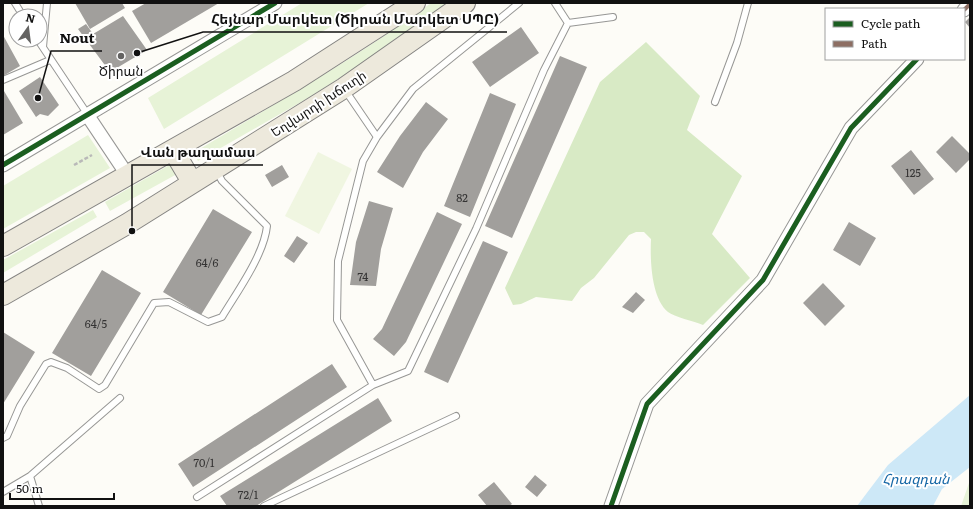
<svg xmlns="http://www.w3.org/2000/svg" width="973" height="509" font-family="Literata,'Noto Sans Armenian',serif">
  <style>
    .green { fill: #e7f3d7 }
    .forest { fill: #d8eac5 }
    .pitch { fill: #f0f6e1 }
    .water { fill: #cde8f7 }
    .building { fill: #a19f9c }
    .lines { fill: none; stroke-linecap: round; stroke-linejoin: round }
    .service-casing { stroke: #979795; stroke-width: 8 }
    .minor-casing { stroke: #979795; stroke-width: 15 }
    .primary-casing { stroke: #858482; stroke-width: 22 }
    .path { stroke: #b9b9b8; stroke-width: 2.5; stroke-dasharray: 4 2; stroke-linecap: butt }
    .service { stroke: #fffffe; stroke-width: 6 }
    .minor { stroke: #fffffe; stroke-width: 13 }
    .primary { stroke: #ede9dc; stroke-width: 20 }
    .quiet { stroke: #8d6e63; stroke-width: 4; stroke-dasharray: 8 4; stroke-linecap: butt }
    .cycleway-casing { stroke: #fff; stroke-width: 8 }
    .cycleway { stroke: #1b5e20; stroke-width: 5 }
    .poi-dot { fill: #646362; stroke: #fff; stroke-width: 1.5 }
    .labels { text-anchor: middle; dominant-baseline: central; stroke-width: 4; stroke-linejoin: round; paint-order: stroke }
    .number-label { font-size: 11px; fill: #353434 }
    .poi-label { font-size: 13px; fill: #111; stroke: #fff }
    .street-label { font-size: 13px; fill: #111; stroke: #fff }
    .water-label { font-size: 14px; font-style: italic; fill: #1768a6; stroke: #fff }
    .leader { fill: none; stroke: #111; stroke-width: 1.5 }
    .callout-dot { fill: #111; stroke: #fff; stroke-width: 1.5 }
    .callout-label { font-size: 14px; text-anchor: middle; font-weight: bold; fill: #111; stroke: #fff; stroke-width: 4; stroke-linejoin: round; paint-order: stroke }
  </style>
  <rect width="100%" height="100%" fill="#fdfcf7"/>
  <path class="green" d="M 302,3 L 369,3 L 164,129 L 148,98 Z
    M 431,3 L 451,3 L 362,64 L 308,98 L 198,161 L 193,153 C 273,105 355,59 431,3 Z
    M 88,135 L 110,168 L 3,229 L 3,186 Z
    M 171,164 L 177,174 L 110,211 L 105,202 Z
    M 93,210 L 97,217 L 3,273 L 3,260 Z
    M 970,482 L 970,506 L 961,506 L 969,483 Z"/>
  <path class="forest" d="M 646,42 L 700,96 L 687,130 L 742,176 L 712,234 L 750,278 L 703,325 C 694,321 674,317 668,312 C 651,298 650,259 651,239 L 644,232 L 636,232 L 629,235 L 594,278 L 581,288 L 572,301 L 536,297 L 521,304 L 513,305 L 505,288 L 600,82 Z"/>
  <path class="pitch" d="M 318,152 L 352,169 L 319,234 L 285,216 Z"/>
  <path class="water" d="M 970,395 L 970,467 L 942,489 L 933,506 L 857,506 L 888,465 Z"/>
  <path class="building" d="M 75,3 L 122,3 L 125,8 L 90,29 Z
    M 146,3 L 219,3 L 151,43 L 132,11 Z
    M 123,16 L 147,50 L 110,72 L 78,29 L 86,24 L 93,34 Z
    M 970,17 L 970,28 L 965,22 Z
    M 521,27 L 539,53 L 490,87 L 472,62 Z
    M 3,35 L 20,66 L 3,76 Z
    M 560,56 L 587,67 L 512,238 L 485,226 Z
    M 40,77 L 59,105 L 48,116 L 40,114 L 36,117 L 19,91 Z
    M 4,91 L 23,123 L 3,135 L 3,92 Z
    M 490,93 L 516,104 L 470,217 L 444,206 Z
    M 426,102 L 448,119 L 423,152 L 403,188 L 377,172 L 400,136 Z
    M 952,136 L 970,154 L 970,159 L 956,173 L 936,152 Z
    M 911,150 L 934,179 L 914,195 L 891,166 Z
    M 282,165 L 289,177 L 272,187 L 265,175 Z
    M 369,201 L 393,208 L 381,249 L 376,286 L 350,285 L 356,242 Z
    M 213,209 L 252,232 L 201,315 L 163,292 Z
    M 437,212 L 462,224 L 406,342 L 394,356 L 373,339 L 382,329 Z
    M 849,222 L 876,238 L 860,266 L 833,250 Z
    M 297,236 L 308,243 L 294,263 L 284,256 Z
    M 483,241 L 508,252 L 448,383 L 424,372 Z
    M 102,270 L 141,293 L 91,376 L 52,353 Z
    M 823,283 L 845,306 L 825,326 L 803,303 Z
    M 636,292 L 645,300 L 633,313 L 622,307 Z
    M 3,332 L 35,352 L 3,404 Z
    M 332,364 L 347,387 L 193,487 L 178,464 Z
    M 378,398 L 392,421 L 256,506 L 227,506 L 220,496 Z
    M 535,475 L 547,485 L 537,497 L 525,487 Z
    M 494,482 L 512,504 L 509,506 L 487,506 L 478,495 Z"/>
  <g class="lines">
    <defs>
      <path id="service" d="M 15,3 L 23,16
        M 568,23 L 613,17
        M 38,40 L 88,115
        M 43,47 L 47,3
        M 3,80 L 50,60
        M 345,90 L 377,137 L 363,161 L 338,261 L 337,320 L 373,385
        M 715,102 L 737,43 L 748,3
        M 377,137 L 413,89 L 519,3
        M 3,438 L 7,436 L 20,406 L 46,364 L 51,362 L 67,368 L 99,389 L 105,385 L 154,303 L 169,302 L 208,322 L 222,317 C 237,292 264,255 267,226 L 222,181 L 217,172
        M 30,476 L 39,506
        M 3,492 L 30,476 L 120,398
        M 197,497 L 373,385 L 408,371 L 476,229 L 544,70 L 568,23 L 555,3
        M 264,506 L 456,416"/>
      <path id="minor" d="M 964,10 L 970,4
        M 88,116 L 128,176
        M 3,165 L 275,3
        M 611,506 L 647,404 L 763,280 L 851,128 L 917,59"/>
      <path id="primary" d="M 173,150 L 192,182
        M 3,246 L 294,81 L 415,3
        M 3,295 L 127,224 L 344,88 L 465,3"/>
    </defs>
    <use href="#service" class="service-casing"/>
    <use href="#minor" class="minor-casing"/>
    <use href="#primary" class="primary-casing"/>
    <path class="path" d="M 74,165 L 92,155"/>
    <use href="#service" class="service"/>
    <use href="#minor" class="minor"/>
    <use href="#primary" class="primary"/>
    <path class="quiet" d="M 964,10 L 970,4"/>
    <defs>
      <path id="cycleway" d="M 3,165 L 275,3
        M 611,506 L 647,404 L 763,280 L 851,128 L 917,59"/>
    </defs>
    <use href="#cycleway" class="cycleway-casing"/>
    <use href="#cycleway" class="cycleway"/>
  </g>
  <circle class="poi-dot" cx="121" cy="56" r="4"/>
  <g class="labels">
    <g class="number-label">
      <text x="913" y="172">125</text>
      <text x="462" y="197">82</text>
      <text x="207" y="262">64/6</text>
      <text x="363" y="276">74</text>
      <text x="96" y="323">64/5</text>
      <text x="204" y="462">70/1</text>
      <text x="248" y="494">72/1</text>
    </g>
    <g class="poi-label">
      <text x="121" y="70">Ծիրան</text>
    </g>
    <g class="street-label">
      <text transform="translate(318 103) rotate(-33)">Եղվարդի խճուղի</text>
    </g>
    <g class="water-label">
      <text x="916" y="478">Հրազդան</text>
    </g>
  </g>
  <path class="leader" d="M137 53L203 32H507M38 98L51 51H102M132 231L132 165H263"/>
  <g class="callout-dot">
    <circle cx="137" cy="53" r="4"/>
    <circle cx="38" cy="98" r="4"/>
    <circle cx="132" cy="231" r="4"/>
  </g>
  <g class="callout-label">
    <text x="355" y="24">Հեյնար Մարկետ (Ծիրան Մարկետ ՍՊԸ)</text>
    <text x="77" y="43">Nout</text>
    <text x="198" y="157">Վան թաղամաս</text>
  </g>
  <rect width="973" height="509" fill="none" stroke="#111111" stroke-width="8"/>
  <rect x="825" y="8" width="140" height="52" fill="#ffffff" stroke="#a0a0a0"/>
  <rect x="833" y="21" width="20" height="6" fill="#1b5e20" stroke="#a0a0a0"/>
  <text x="861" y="28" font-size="12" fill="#111111">Cycle path</text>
  <rect x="833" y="41" width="20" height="6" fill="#8d6e63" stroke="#a0a0a0"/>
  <text x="861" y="48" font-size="12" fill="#111111">Path</text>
  <g transform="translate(28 28) rotate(14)"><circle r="19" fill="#ffffff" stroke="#a0a0a0"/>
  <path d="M0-3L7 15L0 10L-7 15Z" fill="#646362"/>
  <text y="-6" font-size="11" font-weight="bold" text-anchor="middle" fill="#111111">N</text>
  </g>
  <path d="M10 493v6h104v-6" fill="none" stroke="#111111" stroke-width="2"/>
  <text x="16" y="493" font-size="12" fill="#111111" stroke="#ffffff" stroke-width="3" paint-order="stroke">50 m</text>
</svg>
